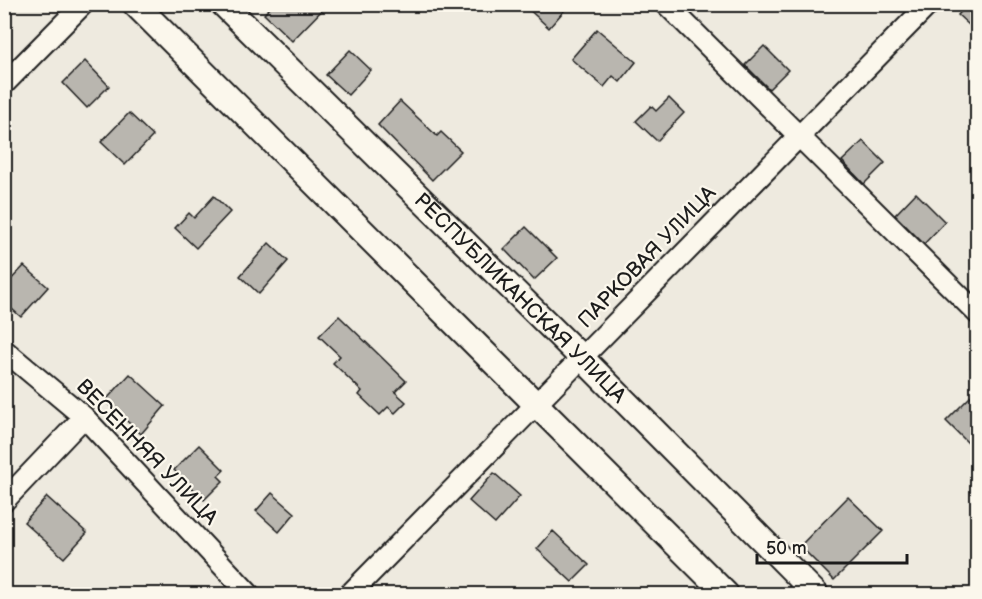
<svg xmlns="http://www.w3.org/2000/svg" width="982" height="599" font-family="'Balsamiq Sans',sans-serif">
  <style>
    .building { fill: #b9b6af; stroke: #1c1c1c; stroke-width: 1.5 }
    .lines { fill: none; stroke-linecap: round; stroke-linejoin: round }
    .minor-casing { stroke: #1c1c1c; stroke-width: 24 }
    .tertiary-casing { stroke: #1c1c1c; stroke-width: 28 }
    .minor { stroke: #fbf7ec; stroke-width: 20 }
    .tertiary { stroke: #fbf7ec; stroke-width: 24 }
    .labels { text-anchor: middle; dominant-baseline: central; stroke-width: 4.5; stroke-linejoin: round; paint-order: stroke }
    .street-label { font-size: 21px; fill: #1c1c1c; stroke: #fbf7ec }
  </style>
  <rect width="100%" height="100%" fill="#eeeadf"/>
  <filter id="ink" filterUnits="userSpaceOnUse"><feTurbulence type="fractalNoise" baseFrequency=".0167" numOctaves="2"/><feDisplacementMap in="SourceGraphic" scale="12" xChannelSelector="R" yChannelSelector="G"/><feConvolveMatrix kernelMatrix="1 2 1 2 8 2 1 2 1" color-interpolation-filters="sRGB"/></filter>
  <g filter="url(#ink)">
    <path class="building" d="M 274,4 L 328,4 L 292,41 L 264,14 Z
      M 523,4 L 570,4 L 549,28 Z
      M 968,4 L 978,4 L 978,33 L 958,15 Z
      M 597,29 L 636,62 L 620,82 L 613,76 L 604,87 L 571,59 Z
      M 764,46 L 788,70 L 769,89 L 745,65 Z
      M 350,50 L 371,70 L 348,95 L 326,75 Z
      M 85,61 L 109,86 L 87,108 L 63,83 Z
      M 669,98 L 684,113 L 657,141 L 636,121 L 651,106 L 656,111 Z
      M 400,101 L 437,136 L 441,132 L 461,151 L 432,180 L 378,125 Z
      M 129,113 L 153,136 L 125,165 L 101,142 Z
      M 863,141 L 885,163 L 864,184 L 842,161 Z
      M 916,193 L 945,222 L 924,244 L 895,215 Z
      M 214,196 L 230,212 L 196,248 L 175,228 L 189,213 L 194,218 Z
      M 526,227 L 557,258 L 534,280 L 504,249 Z
      M 269,243 L 288,261 L 259,294 L 240,276 Z
      M 24,266 L 48,287 L 21,317 L 4,302 L 4,287 Z
      M 339,316 L 406,381 L 395,392 L 406,402 L 395,413 L 388,407 L 380,415 L 359,395 L 362,391 L 333,363 L 340,356 L 319,336 Z
      M 130,374 L 165,406 L 141,434 L 105,401 Z
      M 978,389 L 978,453 L 946,421 Z
      M 199,445 L 224,470 L 218,476 L 223,481 L 204,500 L 174,470 Z
      M 494,473 L 520,496 L 495,524 L 469,501 Z
      M 272,493 L 295,513 L 279,532 L 256,511 Z
      M 47,497 L 87,533 L 64,558 L 24,522 Z
      M 848,497 L 883,531 L 834,580 L 800,546 Z
      M 553,531 L 589,565 L 572,582 L 537,549 Z"/>
    <g class="lines">
      <defs>
        <path id="minor" d="M 666,4 L 978,314
          M 4,84 L 83,4
          M 4,350 L 84,417 L 249,594
          M 4,501 L 84,417
          M 350,594 L 929,4"/>
        <g id="tertiary">
          <path d="M 135,4 L 726,594"/>
          <path id="s1" d="M 223,4 L 582,358 L 816,594"/>
        </g>
      </defs>
      <use href="#minor" class="minor-casing"/>
      <use href="#tertiary" class="tertiary-casing"/>
      <use href="#minor" class="minor"/>
      <use href="#tertiary" class="tertiary"/>
    </g>
  </g>
  <g class="labels">
    <g class="street-label">
      <text transform="translate(647 257) rotate(-46)">ПАРКОВАЯ УЛИЦА</text>
      <text stroke="none"><textPath href="#s1" startOffset="418">РЕСПУБЛИКАНСКАЯ УЛИЦА</textPath></text>
      <text transform="translate(147 452) rotate(46)">ВЕСЕННЯЯ УЛИЦА</text>
    </g>
  </g>
  <rect width="982" height="599" fill="none" stroke="#fbf7ec" stroke-width="24"/>
  <rect x="12" y="12" width="958" height="575" fill="none" stroke="#1c1c1c" stroke-width="2" filter="url(#ink)"/>
  <path d="M757 554v9h150v-9" fill="none" stroke="#1c1c1c" stroke-width="3"/>
  <text x="766" y="554" font-size="18" fill="#1c1c1c" stroke="#fbf7ec" stroke-width="4.5" paint-order="stroke">50 m</text>
</svg>
